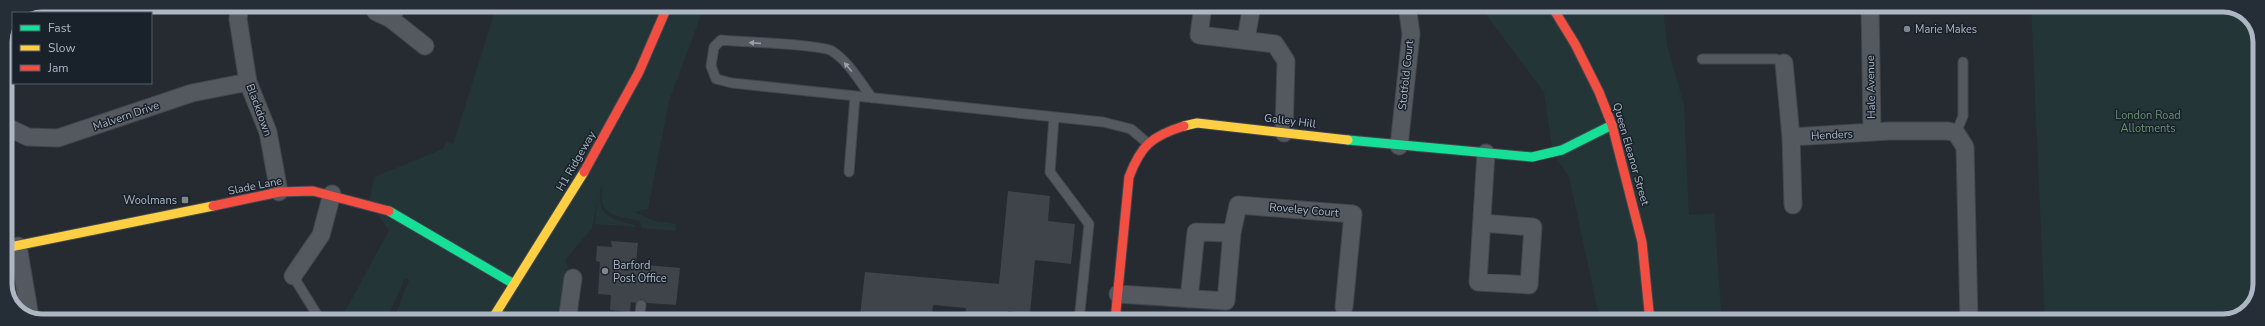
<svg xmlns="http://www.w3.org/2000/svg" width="2265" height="326" font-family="'Nunito Sans',sans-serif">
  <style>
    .green { fill: #233537 }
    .building { fill: #3f444a }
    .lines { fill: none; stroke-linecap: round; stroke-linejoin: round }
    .lane-casing { stroke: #42474c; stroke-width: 11 }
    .street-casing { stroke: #42474c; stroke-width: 19 }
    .fast-casing { stroke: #42474c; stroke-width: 11 }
    .slow-casing { stroke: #42474c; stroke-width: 11 }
    .jam-casing { stroke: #42474c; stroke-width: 11 }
    .lane { stroke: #545960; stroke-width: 9 }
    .street { stroke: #545960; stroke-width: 17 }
    .fast { stroke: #16e098; stroke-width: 9 }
    .slow { stroke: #ffcf43; stroke-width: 9 }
    .jam { stroke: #f24e42; stroke-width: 9 }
    .oneway { fill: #97a0ab }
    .poi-dot { fill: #7d8691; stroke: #19212b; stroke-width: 1.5 }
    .labels { text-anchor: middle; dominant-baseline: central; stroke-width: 3; stroke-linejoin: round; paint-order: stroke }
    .poi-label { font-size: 11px; fill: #adb7c4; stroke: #19212b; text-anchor: start }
    .street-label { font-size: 11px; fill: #adb7c4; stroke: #19212b }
    .park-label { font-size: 11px; fill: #66936f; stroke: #19212b }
    .rim { fill: none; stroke: #adb7c4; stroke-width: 5 }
  </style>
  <rect width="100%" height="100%" fill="#252b31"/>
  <path class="green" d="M 497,5 L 705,5 L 669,101 L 648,209 L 635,212 L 654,221 L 676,224 L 675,231 L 641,228 L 640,221 C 626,217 606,218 602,202 C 601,197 602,191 601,186 C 596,216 608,218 635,225 L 635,227 L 595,224 L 597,201 L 592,228 L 565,260 L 573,278 L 567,321 L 393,321 L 409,280 L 405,278 L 386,321 L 340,321 L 389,230 L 369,203 L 374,177 L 443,149 L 446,142 L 453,144 Z
    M 1479,5 L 1680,5 L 1663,6 L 1667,45 L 1684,105 L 1689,215 L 1714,213 L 1722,321 L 1600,321 L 1569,177 L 1553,154 L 1544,92 Z
    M 2031,5 L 2227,5 L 2249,16 L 2260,38 L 2260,288 L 2247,312 L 2223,321 L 2045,321 Z"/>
  <path class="building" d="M 1008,191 L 1050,196 L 1048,221 L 1075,224 L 1071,264 L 1035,260 L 1030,314 L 1008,311 L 1007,321 L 964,321 L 966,308 L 933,305 L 931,321 L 892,321 L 892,319 L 860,316 L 865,272 L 999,284 Z
    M 611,241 L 638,243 L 636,264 L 680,268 L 676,305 L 647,303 L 641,299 L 636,303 L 631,302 L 630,312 L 610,310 L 611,295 L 598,294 L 600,262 L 596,261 L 597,246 L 612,247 Z"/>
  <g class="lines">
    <defs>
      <path id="lane" d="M 1702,59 L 1776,59 L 1784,63
        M 872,98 C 860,82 849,62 832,51 C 820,44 740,42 721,40 L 714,47 L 711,66 L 716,79 L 732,83 L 1103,122 L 1131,129 L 1146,142
        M 1054,117 L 1050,172 L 1089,224 L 1079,321
        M 1956,133 L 1963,116 L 1963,62
        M 849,172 L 855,96
        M 293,276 L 321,321
        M 639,321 L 641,305"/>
      <path id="street" d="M 240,5 L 238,19 L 248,82 L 268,132 L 279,192
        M 397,5 L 391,19 L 425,46
        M 1203,5 L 1199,35 L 1275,44 L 1286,61 L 1284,133
        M 1870,5 L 1872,132
        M 376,12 L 391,19
        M 1246,39 L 1252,5
        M 1784,63 L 1791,137 L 1793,205
        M 5,126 L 28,137 L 58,138 L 192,93 L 248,82
        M 1791,137 L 1889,131 L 1948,131 L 1956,133 L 1965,147 L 1969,321
        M 1399,146 L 1411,34 L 1407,5
        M 1482,223 L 1533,227 L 1529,285 L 1478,282 L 1486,153
        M 18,246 L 30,317
        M 293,276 L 321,235 L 332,194
        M 1118,294 L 1226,301 L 1232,233 L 1238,205 L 1353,214 L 1344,307
        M 1189,299 L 1196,232 L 1232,233
        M 567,321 L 573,278"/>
      <path id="fast" d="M 1348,140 L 1532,157 L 1562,150 L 1612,125
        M 389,211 L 514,284"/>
      <path id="slow" d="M 1184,126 L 1197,123 L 1348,140
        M 5,248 L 213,206
        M 491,321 L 584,172"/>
      <path id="jam" d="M 1551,5 L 1575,44 L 1599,92 L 1612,125 L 1642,242 L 1650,321
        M 584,172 L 639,72 L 668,5
        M 213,206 L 279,192 L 313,191 L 389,211
        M 1115,321 L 1129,177 C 1141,145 1152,136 1184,126"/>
    </defs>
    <use href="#lane" class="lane-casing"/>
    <use href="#street" class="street-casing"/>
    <use href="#fast" class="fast-casing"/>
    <use href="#slow" class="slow-casing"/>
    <use href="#jam" class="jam-casing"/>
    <use href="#lane" class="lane"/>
    <use href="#street" class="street"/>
    <use href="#fast" class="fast"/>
    <use href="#slow" class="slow"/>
    <use href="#jam" class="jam"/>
  </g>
  <defs><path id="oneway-solid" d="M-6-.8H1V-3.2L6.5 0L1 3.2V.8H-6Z"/></defs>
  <g class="oneway">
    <use href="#oneway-solid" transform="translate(755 43) rotate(-176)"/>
    <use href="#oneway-solid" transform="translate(848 67) rotate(-131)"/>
  </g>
  <g class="poi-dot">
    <circle cx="1907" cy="29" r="4"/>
    <rect x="181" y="196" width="8" height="8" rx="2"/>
    <circle cx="605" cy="271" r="4"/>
  </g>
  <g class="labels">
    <g class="poi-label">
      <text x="1915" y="29">Marie Makes</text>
      <text x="177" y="200" text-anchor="end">Woolmans</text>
      <text x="613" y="265">Barford<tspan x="613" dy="13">Post Office</tspan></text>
    </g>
    <g class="street-label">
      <text transform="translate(1406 75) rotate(-84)">Stotfold Court</text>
      <text transform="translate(1871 87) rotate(-91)">Hale Avenue</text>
      <text transform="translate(259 110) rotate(70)">Blackdown</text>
      <text transform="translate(126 116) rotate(-19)">Malvern Drive</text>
      <text transform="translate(1290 121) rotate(7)">Galley Hill</text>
      <text transform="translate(1832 135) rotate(-3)">Henders</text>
      <text transform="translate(1631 154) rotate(74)">Queen Eleanor Street</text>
      <text transform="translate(576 161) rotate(-60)">H1 Ridgeway</text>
      <text transform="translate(255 186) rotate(-11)">Slade Lane</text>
      <text transform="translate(1304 210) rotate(5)">Roveley Court</text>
    </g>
    <g class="park-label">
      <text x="2148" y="115">London Road<tspan x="2148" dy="13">Allotments</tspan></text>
    </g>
  </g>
  <path d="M0 0H2265V326H0ZM42 12H2223A30 30 0 0 1 2253 42V284A30 30 0 0 1 2223 314H42A30 30 0 0 1 12 284V42A30 30 0 0 1 42 12Z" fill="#252d37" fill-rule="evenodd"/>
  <path class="rim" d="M42 12H2223A30 30 0 0 1 2253 42V284A30 30 0 0 1 2223 314H42A30 30 0 0 1 12 284V42A30 30 0 0 1 42 12Z"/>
  <rect x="12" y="12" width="140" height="72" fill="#19212b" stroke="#545d68"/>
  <rect x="20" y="25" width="20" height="6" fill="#16e098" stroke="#545d68"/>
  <text x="48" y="32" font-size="12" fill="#adb7c4">Fast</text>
  <rect x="20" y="45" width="20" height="6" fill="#ffcf43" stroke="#545d68"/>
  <text x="48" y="52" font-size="12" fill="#adb7c4">Slow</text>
  <rect x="20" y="65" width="20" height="6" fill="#f24e42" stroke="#545d68"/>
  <text x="48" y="72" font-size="12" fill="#adb7c4">Jam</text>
</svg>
